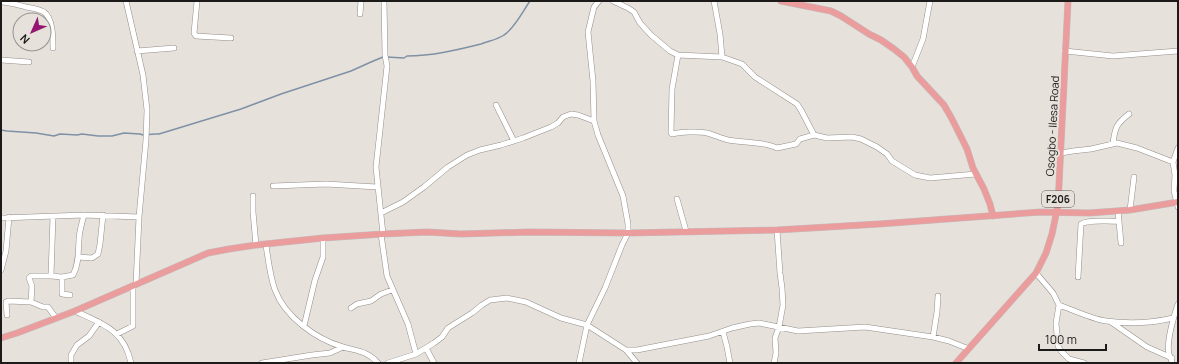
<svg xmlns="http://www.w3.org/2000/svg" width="1179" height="364" font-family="Manrope,sans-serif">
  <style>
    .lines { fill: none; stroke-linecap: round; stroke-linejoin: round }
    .stream { stroke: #7f91a5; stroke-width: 1.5 }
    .minor-casing { stroke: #938e89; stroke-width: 6 }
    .major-casing { stroke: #c0bfbf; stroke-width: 7 }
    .minor { stroke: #fff; stroke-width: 5 }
    .major { stroke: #eb9d9d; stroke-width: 6 }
    .labels { text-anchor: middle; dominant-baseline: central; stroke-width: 4; stroke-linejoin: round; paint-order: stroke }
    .shield { fill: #e7e1dc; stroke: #5a5654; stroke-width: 1 }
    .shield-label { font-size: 10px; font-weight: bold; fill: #1d1b19 }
    .street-label { font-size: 11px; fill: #1d1b19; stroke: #e7e1dc }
  </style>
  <rect width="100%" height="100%" fill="#e7e1dc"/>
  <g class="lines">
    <path class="stream" d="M 387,57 L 404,58 L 407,56 C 432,56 457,50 481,44 C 488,41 497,40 504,35 C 514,29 523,11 530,1
      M 1,130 L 7,131 L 36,133 L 54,136 L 60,134 L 77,135 L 82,134 L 98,136 L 112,136 L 124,133 L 140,134 L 143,135 L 155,134 L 159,134 L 241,109 L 281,94 L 351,71 L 371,62 L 383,57"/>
    <defs>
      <path id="minor" d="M 126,1 L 143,75 L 147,110 L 146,140 L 139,217 L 136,284
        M 197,1 L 194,33 L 196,36 L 231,38
        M 613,1 L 628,8 L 634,12 L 640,23 L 651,35 L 670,51 L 678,55 L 722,57 L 742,64 L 755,77 L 797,104 L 801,110 L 814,135
        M 714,1 L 720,34 L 722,57
        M 1,2 C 9,2 18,5 26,7 C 32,8 39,9 44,12 C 53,18 53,38 53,48
        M 360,14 L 361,1
        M 137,51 L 174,48
        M 1065,51 L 1113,56 L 1178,51
        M 678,55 L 672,89 L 671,133 L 672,134 C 680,132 699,131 707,133 C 714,135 721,138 728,140 C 745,143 762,141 777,148 L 796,144 L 800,139 L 814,135 L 827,138 L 852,137 L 861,139 L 877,147 L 887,154 L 892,161 L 915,175 L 930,178 L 976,174
        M 1,60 L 29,62
        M 912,67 L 923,39 L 930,1
        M 496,105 L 514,141
        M 1113,143 C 1115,128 1116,124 1129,114
        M 1178,148 L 1173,162 L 1175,175 L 1174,191 L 1178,207
        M 1061,153 L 1073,151 L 1091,149 L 1117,143 L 1137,148 L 1173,162
        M 273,186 L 326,184 L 377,187
        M 253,196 L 253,212 L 256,245
        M 677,199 L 686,231
        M 1130,210 L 1134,177
        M 1118,211 L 1121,243
        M 381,213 L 403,202 L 424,187 L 448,167 L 467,155 L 480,150 L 501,145 L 523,138 L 551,127 L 558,123 L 563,117 L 571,114 L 578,115 L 594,121
        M 1,218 L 84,215 L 139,217
        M 381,234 L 387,276 L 408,324 L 416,354
        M 383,234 L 376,167 L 387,66 L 385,55 L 384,1
        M 266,245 C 268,259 270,276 275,290 C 285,317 316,339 343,347 C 357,351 368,351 378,363
        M 78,257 L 92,258 L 98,254 L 100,244 L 103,215
        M 1,270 L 6,251 L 9,217
        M 1036,273 L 1053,293 L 1059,305 L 1056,323 L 1058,346 L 1061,351 L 1069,359 L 1084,363
        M 51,276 L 62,277 L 73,275 C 79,264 78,252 79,240 C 79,232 82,223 84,215
        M 62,277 L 62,294 L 70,295
        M 1078,277 L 1081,224 C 1089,219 1109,222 1119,221
        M 31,302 L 32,286 L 29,278 L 31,276 L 51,276 L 53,216
        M 1059,305 C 1073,310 1092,319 1106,321 C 1128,324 1152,323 1173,318
        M 351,308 L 357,304 L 371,301 L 381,294 L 392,290
        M 75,311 C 103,324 124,330 131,363
        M 7,315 L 6,302 L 8,301 L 31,302 L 43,307 L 48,307 L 56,318
        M 1111,322 L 1147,347 L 1172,358
        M 304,326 L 315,280 L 323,257 L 323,238
        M 723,332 L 727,347 L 730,363
        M 117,334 L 133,326 L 133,286
        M 933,337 L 937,312 L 938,296
        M 426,348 L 434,363
        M 626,350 L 637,350 L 709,336 L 732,328 L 750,324 L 759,323 L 798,331 L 865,327 L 933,337 L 949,341 L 969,349
        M 71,363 L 71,355 L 77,345 L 89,336 L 99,322
        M 262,363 L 312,355 L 330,353 L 343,347
        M 388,363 L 416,354 L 434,343 L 442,337 L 448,328 L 472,313 L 482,305 L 490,300 L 507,298 L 526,302 L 561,318 L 587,325 L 626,350 L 637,363
        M 579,363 L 587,325 L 605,288 L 622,245 L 628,233 L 628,224 L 623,196 L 598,135 L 594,121 L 593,81 L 588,32 L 594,7 L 599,1
        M 774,363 L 776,353 L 775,338 L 779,327 L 783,305 L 782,288 L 780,273 L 777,230
        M 1172,363 C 1172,360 1170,357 1169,354 C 1166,341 1174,316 1178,304"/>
      <path id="major" d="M 781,1 L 831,11 L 841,16 L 869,34 L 881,40 L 894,49 L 904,57 L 912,67 L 917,76 L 944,105 L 952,119 L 967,149 L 973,168 L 984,189 L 990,204 L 993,216
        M 1,338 L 17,333 L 75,311 L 208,253 L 229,249 L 256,245 L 323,238 L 383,234 L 427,232 L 461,234 L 530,232 L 628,233 L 777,230 L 879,224 L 1041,212 L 1089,213 L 1130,210 L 1178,202
        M 956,363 L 1036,273 L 1046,253 L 1052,234 L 1058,205 L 1068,1"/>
    </defs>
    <use href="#minor" class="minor-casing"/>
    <use href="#major" class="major-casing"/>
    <use href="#minor" class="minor"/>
    <use href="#major" class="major"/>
  </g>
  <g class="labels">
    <rect class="shield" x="1042" y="191" width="32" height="16" rx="3"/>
    <g class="shield-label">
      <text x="1058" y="199">F206</text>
    </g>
    <g class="street-label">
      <text transform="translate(1052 126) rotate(-87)">Osogbo - Ilesa Road</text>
    </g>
  </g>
  <rect width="1179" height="364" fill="none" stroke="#1d1b19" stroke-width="4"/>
  <g transform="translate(32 32) rotate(225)"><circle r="19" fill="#e7e1dc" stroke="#96928e"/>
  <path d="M0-3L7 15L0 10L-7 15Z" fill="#941671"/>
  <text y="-6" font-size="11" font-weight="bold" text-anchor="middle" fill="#1d1b19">N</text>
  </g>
  <path d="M1039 344v6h67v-6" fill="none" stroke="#1d1b19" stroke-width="2"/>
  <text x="1045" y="344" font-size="12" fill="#1d1b19" stroke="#e7e1dc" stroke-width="3" paint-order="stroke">100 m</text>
</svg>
